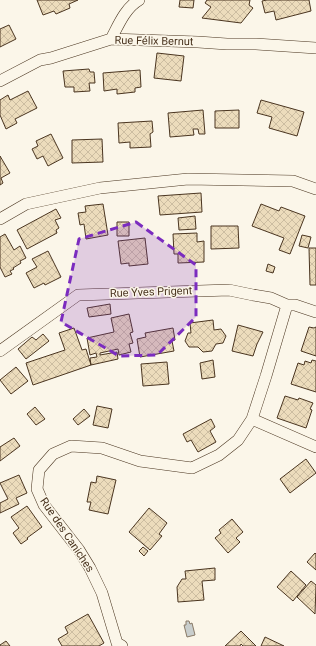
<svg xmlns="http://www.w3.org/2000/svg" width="316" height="646" font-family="Roboto,sans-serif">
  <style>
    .water { fill: #c9cecd; stroke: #887966 }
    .building { fill: url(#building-cross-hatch); stroke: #4a3520 }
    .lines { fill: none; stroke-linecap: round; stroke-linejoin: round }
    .minor-casing { stroke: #4a3520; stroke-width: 12 }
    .minor { stroke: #fbf6e9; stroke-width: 11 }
    .marked { fill: #7b2cbf; fill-opacity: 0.2; stroke: #7b2cbf; stroke-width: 3; stroke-dasharray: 8 5; stroke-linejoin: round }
    .labels { text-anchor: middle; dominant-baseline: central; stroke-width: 3; stroke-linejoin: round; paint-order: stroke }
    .street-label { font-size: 11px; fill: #4a3520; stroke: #fbf6e9 }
  </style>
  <defs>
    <pattern id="building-cross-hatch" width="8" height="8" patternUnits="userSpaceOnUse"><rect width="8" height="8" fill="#ecdcbc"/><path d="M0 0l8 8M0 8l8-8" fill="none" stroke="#ccbda1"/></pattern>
  </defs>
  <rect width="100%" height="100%" fill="#fbf6e9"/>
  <path class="water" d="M 186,621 L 189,621 L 190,624 L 192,623 L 195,635 L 187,637 L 184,625 L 186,625 Z"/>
  <path class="building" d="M 37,0 L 78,0 L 69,4 L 70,8 L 56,14 L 54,11 L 43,15 Z
    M 180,0 L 194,0 L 193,8 L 179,7 Z
    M 207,0 L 250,0 L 249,5 L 253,8 L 241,23 L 202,18 L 211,7 L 205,3 Z
    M 267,0 L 309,0 L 311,11 L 276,20 L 274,11 L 265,13 L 262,1 Z
    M 9,25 L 16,39 L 0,47 L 0,29 Z
    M 157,53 L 184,56 L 181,81 L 154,78 Z
    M 89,69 L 90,72 L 94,72 L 95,83 L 89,83 L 90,91 L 74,92 L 74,87 L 65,87 L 63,71 Z
    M 140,70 L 141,87 L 135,88 L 135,92 L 117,94 L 117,89 L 104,91 L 103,73 Z
    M 28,91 L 37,108 L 15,119 L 17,123 L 6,129 L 0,115 L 0,100 L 8,95 L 10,100 Z
    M 261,100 L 304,112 L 297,136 L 269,128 L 272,117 L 257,113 Z
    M 203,110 L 205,134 L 199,134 L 198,129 L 193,129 L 194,135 L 170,137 L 168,113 Z
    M 239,110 L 239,128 L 215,128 L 215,111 Z
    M 152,121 L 153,132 L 150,134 L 151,147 L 130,148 L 130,142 L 119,143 L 118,123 Z
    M 51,134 L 63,158 L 48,166 L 43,156 L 37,159 L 32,149 L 38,146 L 36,141 Z
    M 102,139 L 103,162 L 72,163 L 72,140 Z
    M 0,156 L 10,173 L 1,178 L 3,183 L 0,185 Z
    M 201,193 L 202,212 L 160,215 L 158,196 Z
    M 103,204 L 108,235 L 86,239 L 84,224 L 80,225 L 78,213 L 86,212 L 85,206 Z
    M 261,204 L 279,211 L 281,207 L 305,216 L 290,254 L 279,250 L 284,238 L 252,226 Z
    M 56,209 L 61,218 L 55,220 L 59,228 L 56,230 L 57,233 L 27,249 L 17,230 Z
    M 195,216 L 196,229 L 179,230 L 178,218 Z
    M 117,222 L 129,222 L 129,236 L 117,236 Z
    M 211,226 L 238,226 L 239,248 L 211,249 Z
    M 197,233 L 197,242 L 204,241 L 204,262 L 178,263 L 178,254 L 174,254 L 173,234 Z
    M 5,234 L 14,250 L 20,246 L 26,258 L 20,261 L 21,263 L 13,268 L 14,269 L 10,271 L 12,274 L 5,277 L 0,267 L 0,237 Z
    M 302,235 L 311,237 L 308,248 L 299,246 Z
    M 145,238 L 148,264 L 129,266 L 129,263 L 121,264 L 118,241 Z
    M 309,248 L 316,248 L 316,285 L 310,285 Z
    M 48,251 L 61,277 L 45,285 L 44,283 L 34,288 L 26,273 L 37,267 L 32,259 Z
    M 268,264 L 275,267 L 273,273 L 266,271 Z
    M 110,304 L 111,314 L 89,317 L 87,308 Z
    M 129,314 L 133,332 L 130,333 L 133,343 L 129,344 L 131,352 L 119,355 L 118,349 L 100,353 L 100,355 L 117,352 L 118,359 L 91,365 L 90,358 L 97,357 L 96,353 L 90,355 L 87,338 L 114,332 L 111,318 Z
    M 213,320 L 214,330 L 221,329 L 226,336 L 223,343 L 216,344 L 212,351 L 203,352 L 198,347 L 189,347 L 185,341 L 188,333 L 191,333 L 190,323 Z
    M 238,325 L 263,332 L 257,344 L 253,356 L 232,351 Z
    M 309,327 L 314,328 L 316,327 L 316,356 L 301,351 Z
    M 74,328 L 82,350 L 86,349 L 91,365 L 33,385 L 26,363 L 65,350 L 59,333 Z
    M 173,328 L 175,340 L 172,341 L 174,351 L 140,357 L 137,339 L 146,337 L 145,333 Z
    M 43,334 L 49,341 L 26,359 L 18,349 L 32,337 L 36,340 Z
    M 213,360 L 215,377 L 202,379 L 200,363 Z
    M 312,360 L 316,361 L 316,392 L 291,384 L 298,363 L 304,365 L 305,361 L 311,363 Z
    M 167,362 L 169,384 L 143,386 L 141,364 Z
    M 16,367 L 28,381 L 11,394 L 0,380 Z
    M 285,396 L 298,400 L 299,398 L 313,403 L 310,409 L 312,410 L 306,428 L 277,418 Z
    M 97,406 L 112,409 L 108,428 L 93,425 Z
    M 35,407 L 45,419 L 36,425 L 27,414 Z
    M 84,409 L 90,416 L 78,425 L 73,419 Z
    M 211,419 L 215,427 L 210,431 L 216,442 L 198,452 L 191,440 L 187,442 L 183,434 Z
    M 14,438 L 20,446 L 0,461 L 0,447 Z
    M 306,459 L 316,473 L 290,493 L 280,479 Z
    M 19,475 L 27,493 L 16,498 L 19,504 L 0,513 L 0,503 L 8,499 L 0,483 Z
    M 97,476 L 116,480 L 108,514 L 89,510 L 91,502 L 87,502 L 91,482 L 96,483 Z
    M 27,506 L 42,527 L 27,538 L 28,539 L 21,544 L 13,533 L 19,528 L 11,517 Z
    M 149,508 L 167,523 L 159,534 L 162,536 L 150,550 L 129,532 Z
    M 232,519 L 243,532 L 236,538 L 240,542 L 228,553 L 215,538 L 221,533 L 219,530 Z
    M 143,547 L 148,551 L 144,556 L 139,551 Z
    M 315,553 L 316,554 L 316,570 L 307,562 Z
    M 215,568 L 215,580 L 202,581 L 204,600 L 178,602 L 177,587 L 182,579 L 186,579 L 185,571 Z
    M 291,571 L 306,585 L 293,601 L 277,587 Z
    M 311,581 L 316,585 L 315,614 L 297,597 Z
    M 88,614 L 104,643 L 99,646 L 62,646 L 58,639 L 68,633 L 65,627 Z
    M 241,631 L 256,646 L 243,646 L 241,644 L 240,646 L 225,646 Z
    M 265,637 L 284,646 L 261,646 Z
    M 6,641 L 10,646 L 0,646 L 0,645 Z"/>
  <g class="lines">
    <defs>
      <path id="minor" d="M 111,39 C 118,26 125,8 139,0
        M 0,81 L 40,60 L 51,58 L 111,39 L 198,42 L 227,44 L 256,44 L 316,48
        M 0,219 L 26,204 L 100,188 L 188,179 L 293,181 L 316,189
        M 0,351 L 78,295 L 229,290 L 253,295 L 271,298 L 287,305 L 295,305 L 316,312
        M 252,419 L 316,447
        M 122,646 L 117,643 L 102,593 L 90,568 L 79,550 L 44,505 L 37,489 L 39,470 L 53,454 L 71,446 L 102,448 L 140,461 L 192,468 L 219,455 L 238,440 L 252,419 L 266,376 L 287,305"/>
    </defs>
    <use href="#minor" class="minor-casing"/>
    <use href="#minor" class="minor"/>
  </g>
  <path class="marked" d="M 136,222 L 196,265 L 196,317 L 157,355 L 119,356 L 61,322 L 79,239 Z"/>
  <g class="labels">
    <g class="street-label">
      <text transform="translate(154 41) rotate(1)">Rue Félix Bernut</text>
      <text transform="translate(151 292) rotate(-2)">Rue Yves Prigent</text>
      <text transform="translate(67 535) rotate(56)">Rue des Caniches</text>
    </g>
  </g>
</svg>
